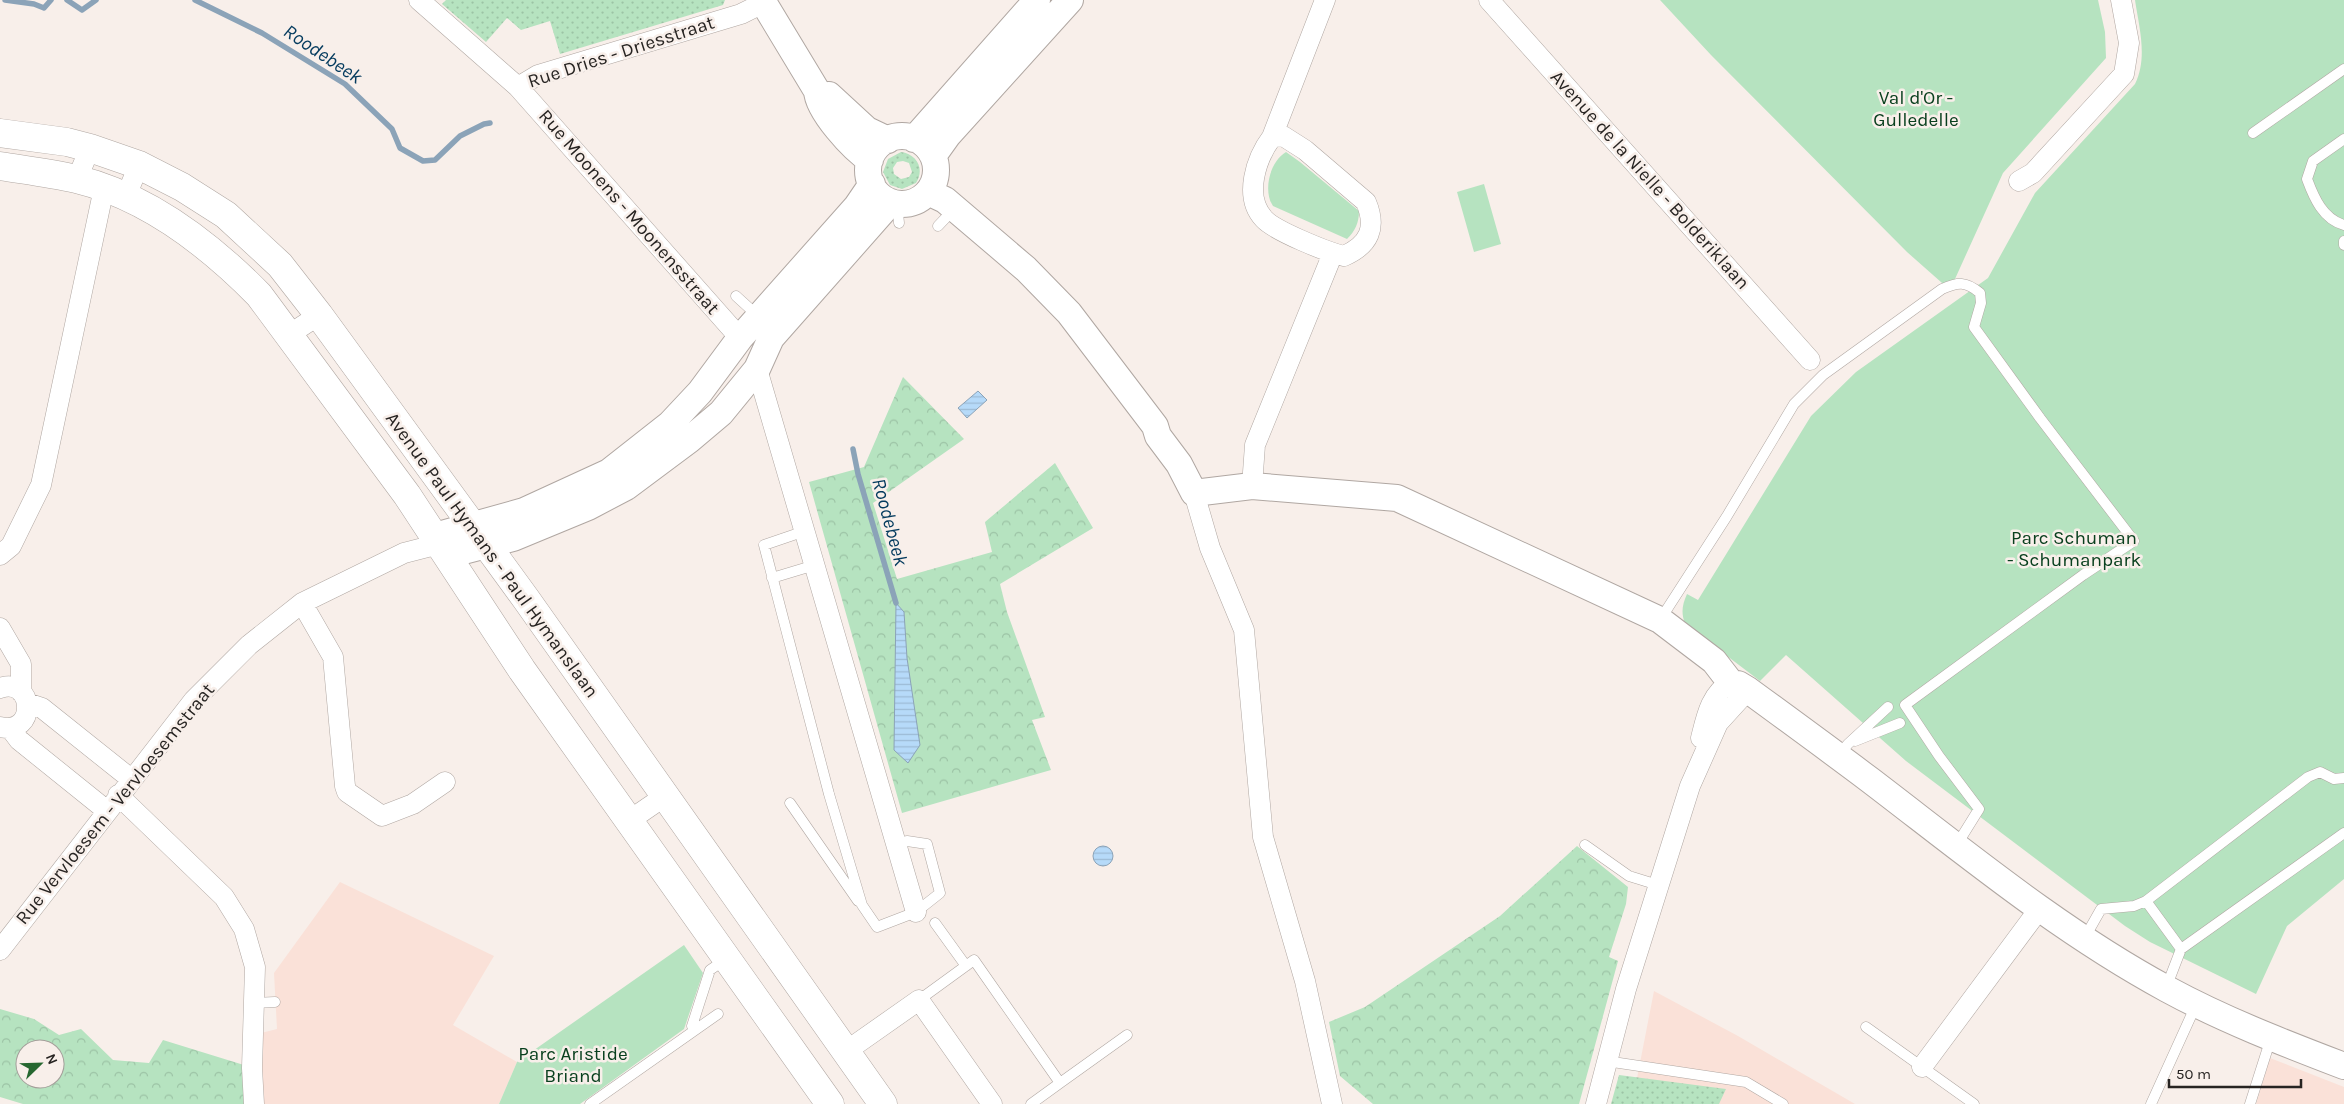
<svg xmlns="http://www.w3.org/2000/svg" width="2344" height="1104" font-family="Karla,sans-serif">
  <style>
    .education { fill: #fae1d8 }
    .grass { fill: url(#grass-dots); fill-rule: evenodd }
    .forest { fill: url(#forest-crowns); fill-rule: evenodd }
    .park { fill: #b6e3c0 }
    .water { fill: url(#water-rules); stroke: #8ba3b8 }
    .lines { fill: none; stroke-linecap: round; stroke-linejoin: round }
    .stream { stroke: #8ba3b8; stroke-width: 5.5 }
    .service-casing { stroke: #b0a7a2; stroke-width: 11 }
    .minor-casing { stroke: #b0a7a2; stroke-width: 21 }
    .tertiary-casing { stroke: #b0a7a2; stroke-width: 28 }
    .secondary-casing { stroke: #b0a7a2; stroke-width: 29 }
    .service { stroke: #fff; stroke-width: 10 }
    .minor { stroke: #fff; stroke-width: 20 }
    .tertiary { stroke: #fff; stroke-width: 26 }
    .secondary { stroke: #fff; stroke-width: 28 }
    .labels { text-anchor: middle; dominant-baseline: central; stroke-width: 5; stroke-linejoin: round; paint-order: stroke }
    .street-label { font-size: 19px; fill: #272422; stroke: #f8efea }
    .park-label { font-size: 19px; fill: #09401e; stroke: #f8efea }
    .water-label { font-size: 20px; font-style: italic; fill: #043b5e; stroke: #f8efea }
  </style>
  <defs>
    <pattern id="grass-dots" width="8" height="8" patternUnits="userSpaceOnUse" patternTransform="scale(1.25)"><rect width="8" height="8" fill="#b6e3c0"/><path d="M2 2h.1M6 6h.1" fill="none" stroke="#9cc3a5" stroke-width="1.8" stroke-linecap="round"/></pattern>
    <pattern id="forest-crowns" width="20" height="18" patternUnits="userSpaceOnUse" patternTransform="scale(1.25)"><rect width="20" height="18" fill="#b6e3c0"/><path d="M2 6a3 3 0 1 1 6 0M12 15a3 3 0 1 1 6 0" fill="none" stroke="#9cc3a5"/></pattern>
    <pattern id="water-rules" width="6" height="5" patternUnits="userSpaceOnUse" patternTransform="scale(1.25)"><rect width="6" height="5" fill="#b6daf9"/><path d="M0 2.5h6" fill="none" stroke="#9cbbd5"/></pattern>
  </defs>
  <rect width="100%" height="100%" fill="#f8efea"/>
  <path class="education" d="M 340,882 L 494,956 L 453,1025 L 517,1062 L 499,1104 L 262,1104 L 261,1033 L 277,1029 L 274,973 Z
    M 1654,991 L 1738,1036 L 1855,1104 L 1632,1104 Z
    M 2270,1058 L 2344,1087 L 2344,1104 L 2256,1104 Z"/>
  <path class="grass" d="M 446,0 L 725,0 L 723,5 L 560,54 L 550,21 L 521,30 L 507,18 L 486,42 L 442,4 Z
    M 901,152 C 917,154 925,169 916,183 L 902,189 L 890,185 L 883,172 L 888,159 ZM 903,161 L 909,163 L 912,172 L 909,177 L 901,179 L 894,174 L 893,168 L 897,162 Z
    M 1619,1075 L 1726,1089 L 1719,1104 L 1611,1104 Z"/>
  <path class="forest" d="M 903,377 L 964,439 L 873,503 L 897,579 L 992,552 L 985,522 L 1055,463 L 1093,528 L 1000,584 L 1007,612 L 1045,717 L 1032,720 L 1051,770 L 902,813 L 809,482 L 864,467 Z
    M 1577,846 L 1628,887 L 1626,904 L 1609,957 L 1618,961 L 1579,1104 L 1373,1104 L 1340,1076 L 1329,1022 L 1365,1007 L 1500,916 Z
    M 0,1009 L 34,1019 L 59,1035 L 81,1029 L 113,1060 L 149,1063 L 163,1040 L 260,1070 L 262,1104 L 23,1104 L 0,1097 ZM 25,1049 L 55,1049 L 55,1079 L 25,1079 Z"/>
  <path class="park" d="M 1660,0 L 2098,0 L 2105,32 L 2106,58 L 2003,173 L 1950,290 L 1907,252 L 1711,55 Z
    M 2135,0 L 2344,0 L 2344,879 L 2287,926 L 2256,994 L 2150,942 L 2125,926 L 1906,761 L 1786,655 L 1760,681 L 1685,624 C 1681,613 1682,605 1687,594 L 1698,600 L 1811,416 L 1856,372 L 1988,278 L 2035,193 L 2135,84 C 2148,58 2139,27 2135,0 Z
    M 1286,152 L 1300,162 L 1359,211 C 1359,223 1355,231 1347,239 L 1273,206 C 1263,192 1269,162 1286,152 Z
    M 1484,184 L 1501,244 L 1474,252 L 1457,192 Z
    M 684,945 L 703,973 L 684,1029 L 580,1104 L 499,1104 L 517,1062 Z"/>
  <path class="water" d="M 978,391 L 987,400 L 967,418 L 958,408 Z
    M 896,603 L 904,612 L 907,658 L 920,745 L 908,763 L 894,750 Z
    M1093 856a10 10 0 1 1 20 0a10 10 0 1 1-20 0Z"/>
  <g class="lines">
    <path class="stream" d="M 5,0 L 34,4 L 44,8 L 51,0
      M 67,0 L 82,10 L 96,0
      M 195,0 L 262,33 L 345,84 L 392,129 L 400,148 L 423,161 L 435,160 L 460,136 L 484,124 L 490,123
      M 853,449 L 858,474 L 896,603"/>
    <defs>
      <path id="service" d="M 2253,133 L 2344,69
        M 2344,139 L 2313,161 L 2307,179 C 2314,198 2323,219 2344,225
        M 897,203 L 899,223
        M 938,226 L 955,208
        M 2344,241 L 2344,245
        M 736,296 L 758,316
        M 805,531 L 764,545 L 829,794 L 862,905 L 877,927 L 916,912 L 940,893 L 927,844 L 907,841 L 896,845
        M 772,578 L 815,565
        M 1660,620 L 1727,516 L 1794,404 L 1823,375 L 1942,289 C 1958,282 1966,281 1980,293 L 1981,303 L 1974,327 L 2040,418 L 2134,541 L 2083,575 L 1905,705 L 1939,756 L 1979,809 L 1956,846
        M 1855,741 L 1900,723
        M 1839,755 L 1848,744 L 1888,707
        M 790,803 L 858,901
        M 1585,845 L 1629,876 L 1658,885
        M 935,923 L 966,966
        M 2084,939 L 2101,909 L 2134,906 L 2146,901
        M 2181,949 L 2146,901 L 2308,777 L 2320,772 L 2334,779 L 2344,778
        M 2166,988 L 2181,949 L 2344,833
        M 919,1000 L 974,960 L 1060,1083 L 1031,1104
        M 253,1003 L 275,1002
        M 1866,1027 L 1974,1104
        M 694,1029 L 692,1026 L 710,970 L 726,959
        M 1606,1061 L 1746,1082 L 1783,1104
        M 1060,1083 L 1127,1035
        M 590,1104 L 718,1014
        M 2151,1104 L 2196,1005
        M 2250,1104 L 2271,1038"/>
      <path id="minor" d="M 419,0 L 518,87 L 740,338
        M 1489,0 L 1810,360
        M 518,87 L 538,75 L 741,14 L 763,3
        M 1272,137 L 1283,136 L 1305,150 L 1366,202 C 1377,228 1369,245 1344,256 C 1327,252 1275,231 1264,219 C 1243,197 1256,158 1272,137 L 1325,0
        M 77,179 L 90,148
        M 2019,181 L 2033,173 L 2124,74 L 2129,43 L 2121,0
        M 126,196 L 139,165
        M 290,334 L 319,315
        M 757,369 L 916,912
        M 1252,486 L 1255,445 L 1333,253
        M 1194,493 L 1210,548 L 1244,630 L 1263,837 L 1305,981 L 1332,1104
        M 0,555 L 11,546 L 41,485 L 104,188
        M 302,603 L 333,657 L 345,786 L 347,792 L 382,816 L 413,804 L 445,782
        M 0,628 L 21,664 L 21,692
        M 0,688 C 34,676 38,736 0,727
        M 27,703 L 42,708 L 131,779
        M 10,728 L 19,740 L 106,810
        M 1701,738 C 1706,718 1711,692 1731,683
        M 118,795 L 224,897 L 244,929 L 255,967 L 252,1068 L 254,1104
        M 630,820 L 665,796
        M 0,950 L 194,700 L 249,645 L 302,603 L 404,553 L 439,544
        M 845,1052 L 919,1000 L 992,1104
        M 1922,1067 L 2040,908
        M 1596,1104 L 1626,989 L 1690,786 L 1718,723 L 1748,690"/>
      <path id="tertiary" d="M 762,0 L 817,91 C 818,111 853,149 870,160
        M 829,95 L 867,130 L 888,140
        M868 170a34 34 0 1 1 68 0a34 34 0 1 1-68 0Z
        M 914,139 L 1037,0
        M 933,156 L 948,135 L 1070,0
        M 872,184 L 857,206 L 740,338 L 700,392 L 670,424 L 609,472 L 524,511 L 442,534 L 439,544 L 456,553 L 513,538 L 588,507 L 626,487 L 689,440 L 721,413 L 757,369 L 771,338 L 891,202
        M 928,192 L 945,200 L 1026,269 L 1069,313 L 1155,426 L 1158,436 L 1179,464 L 1194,493 L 1252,486 L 1397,498 L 1660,620 L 1714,661 L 1731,683 L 1738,684 L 1748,690 C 1789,720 1830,750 1870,780 C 1967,854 2060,931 2167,989 C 2224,1020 2284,1043 2344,1066"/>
      <path id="secondary" d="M 0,133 L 67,142 L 90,148 L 139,165 L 182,187 L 226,215 L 280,265 L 319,315 L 526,599 L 883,1104
        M 0,166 C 25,170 51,173 76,179 C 146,196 209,244 259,295 L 407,495 L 522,670 L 830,1104"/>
    </defs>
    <use href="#service" class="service-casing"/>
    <use href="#minor" class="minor-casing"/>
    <use href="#tertiary" class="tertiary-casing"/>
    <use href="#secondary" class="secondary-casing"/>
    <use href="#service" class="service"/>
    <use href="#minor" class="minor"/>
    <use href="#tertiary" class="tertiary"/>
    <use href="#secondary" class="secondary"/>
  </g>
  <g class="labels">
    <g class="street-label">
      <text transform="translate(621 52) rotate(-18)">Rue Dries - Driesstraat</text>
      <text transform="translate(1650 180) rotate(48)">Avenue de la Nielle - Bolderiklaan</text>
      <text transform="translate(629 212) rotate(49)">Rue Moonens - Moonensstraat</text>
      <text transform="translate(492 555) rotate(54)">Avenue Paul Hymans - Paul Hymanslaan</text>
      <text transform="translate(115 804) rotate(-51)">Rue Vervloesem - Vervloesemstraat</text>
    </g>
    <g class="park-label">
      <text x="1916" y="98">Val d'Or -<tspan x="1916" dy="22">Gulledelle</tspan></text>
      <text x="2074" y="538">Parc Schuman<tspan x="2074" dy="22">- Schumanpark</tspan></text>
      <text x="573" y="1054">Parc Aristide<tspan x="573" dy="22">Briand</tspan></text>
    </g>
    <g class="water-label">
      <text transform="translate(323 54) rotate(34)">Roodebeek</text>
      <text transform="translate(890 522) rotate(75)">Roodebeek</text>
    </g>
  </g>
  <g transform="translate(40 1064) rotate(67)"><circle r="24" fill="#f8efea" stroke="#a49e9a"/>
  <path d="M0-4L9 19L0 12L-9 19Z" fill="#266730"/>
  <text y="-8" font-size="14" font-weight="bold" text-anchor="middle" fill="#272422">N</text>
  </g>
  <path d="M2169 1079v8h132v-8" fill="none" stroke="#272422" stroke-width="2.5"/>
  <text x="2176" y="1079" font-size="15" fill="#272422" stroke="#f8efea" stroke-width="4" paint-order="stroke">50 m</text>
</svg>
